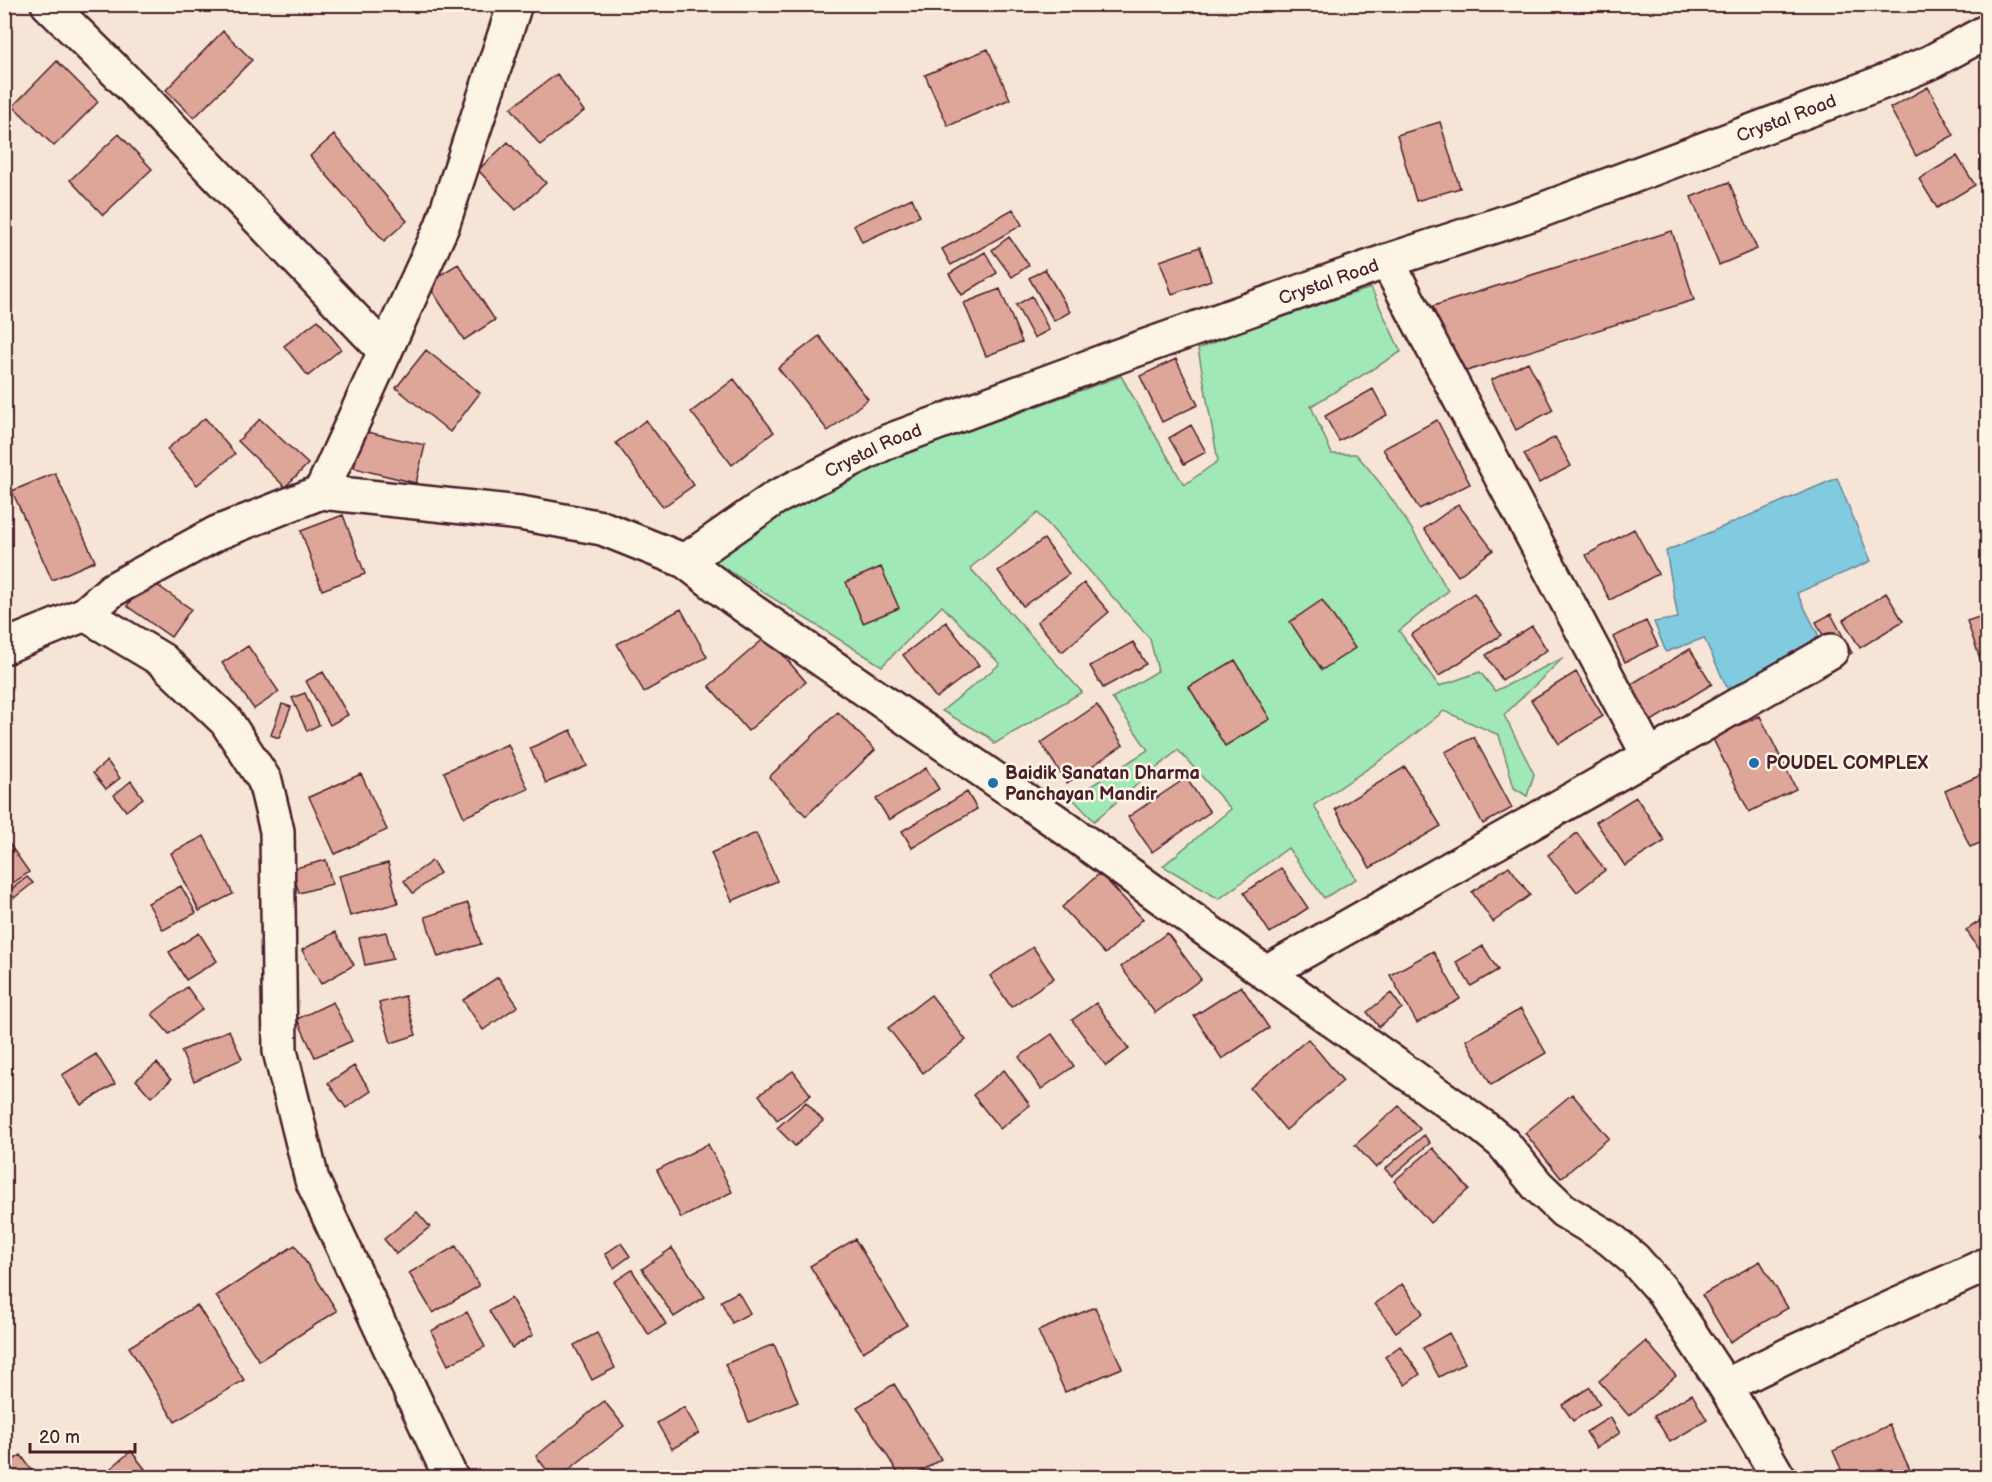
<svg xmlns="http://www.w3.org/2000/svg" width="1992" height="1482" font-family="'Balsamiq Sans',sans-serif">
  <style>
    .green { fill: #a0e8b5; stroke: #758470; stroke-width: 1.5 }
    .water { fill: #81cbe1; stroke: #6b8698; stroke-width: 1.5 }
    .building { fill: #dea699; stroke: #4a1f2b; stroke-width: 1.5 }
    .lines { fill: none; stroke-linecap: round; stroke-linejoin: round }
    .minor-casing { stroke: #4a1f2b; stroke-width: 38 }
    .minor { stroke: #fcf5e5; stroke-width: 33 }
    .poi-dot { fill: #1f6fb2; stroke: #fcf5e5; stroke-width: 2 }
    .labels { text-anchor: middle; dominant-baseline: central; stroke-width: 5; stroke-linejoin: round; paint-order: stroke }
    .street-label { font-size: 18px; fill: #4a1f2b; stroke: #fcf5e5 }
    .poi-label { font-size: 18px; font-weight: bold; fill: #4a1f2b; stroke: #fcf5e5; text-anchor: start }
  </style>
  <rect width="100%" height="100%" fill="#f6e5d6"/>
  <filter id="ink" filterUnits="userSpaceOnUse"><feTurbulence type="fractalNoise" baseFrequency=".0167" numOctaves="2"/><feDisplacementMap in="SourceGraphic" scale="12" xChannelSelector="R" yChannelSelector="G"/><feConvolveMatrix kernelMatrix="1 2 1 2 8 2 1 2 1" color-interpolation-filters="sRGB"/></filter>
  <g filter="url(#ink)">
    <path class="green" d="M 1371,288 L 1401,352 L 1311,406 L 1332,454 L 1356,454 C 1393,495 1421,543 1448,591 L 1399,631 L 1439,686 L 1480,672 L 1495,691 L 1563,658 L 1504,715 L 1534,774 L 1527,796 L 1514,788 L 1499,735 L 1444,711 L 1391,753 L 1314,805 L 1356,879 L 1324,898 L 1288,848 L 1219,899 L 1163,866 L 1231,809 L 1178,750 L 1094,821 L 1072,798 L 1148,750 L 1112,698 L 1158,671 L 1150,639 L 1038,513 L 970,568 L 1082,692 L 994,744 L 989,737 L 942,711 L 1000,664 L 942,606 L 882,666 L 713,561 L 770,516 L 898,456 L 1121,376 L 1184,485 L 1218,461 L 1198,349 L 1258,324 Z"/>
    <path class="water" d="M 1837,478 L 1871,561 L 1797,593 L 1825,648 L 1729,692 L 1704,638 L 1666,652 L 1654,622 L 1678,618 L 1666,551 Z"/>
    <path class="building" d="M 223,31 L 252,60 L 194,118 L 166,90 Z
      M 988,49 L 1010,99 L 948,126 L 925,75 Z
      M 57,61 L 98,102 L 54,146 L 13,106 Z
      M 557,74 L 584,111 L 540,145 L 511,108 Z
      M 1928,87 L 1954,135 L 1916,156 L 1890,108 Z
      M 1440,122 L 1460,188 L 1416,201 L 1397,135 Z
      M 119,134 L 152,169 L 103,215 L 70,180 Z
      M 334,135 L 407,221 L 384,241 L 310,156 Z
      M 508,142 L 546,183 L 516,210 L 478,170 Z
      M 1957,156 L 1975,185 L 1937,208 L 1919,179 Z
      M 1729,182 L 1757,249 L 1719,265 L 1691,197 Z
      M 912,198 L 920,216 L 862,242 L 854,225 Z
      M 1013,209 L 1022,225 L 951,265 L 942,249 Z
      M 1672,231 L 1694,300 L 1454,375 L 1433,306 Z
      M 1009,237 L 1029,265 L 1012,277 L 992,250 Z
      M 1200,247 L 1211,280 L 1172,294 L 1160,261 Z
      M 985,252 L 997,273 L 962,295 L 949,274 Z
      M 458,264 L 495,320 L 464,340 L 427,283 Z
      M 1045,269 L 1070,312 L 1054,321 L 1029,278 Z
      M 1000,289 L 1022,342 L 986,356 L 964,303 Z
      M 1032,296 L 1049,330 L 1034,338 L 1016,305 Z
      M 318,320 L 341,349 L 308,376 L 284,346 Z
      M 819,336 L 868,399 L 828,431 L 778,368 Z
      M 426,350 L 480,393 L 450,432 L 396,388 Z
      M 1176,359 L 1198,405 L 1162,422 L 1140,376 Z
      M 1528,362 L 1553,410 L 1516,430 L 1491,380 Z
      M 734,379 L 774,432 L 732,465 L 691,412 Z
      M 1373,389 L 1387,415 L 1339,441 L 1325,416 Z
      M 205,418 L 235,454 L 197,485 L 167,449 Z
      M 260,419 L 308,464 L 285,487 L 238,441 Z
      M 646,420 L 694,485 L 663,507 L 616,443 Z
      M 1437,420 L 1470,484 L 1419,509 L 1383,449 Z
      M 1191,425 L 1206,452 L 1184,464 L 1169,438 Z
      M 363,431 L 425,445 L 416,483 L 354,468 Z
      M 1555,437 L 1571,466 L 1539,483 L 1524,454 Z
      M 55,473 L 95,561 L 52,580 L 12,491 Z
      M 1458,504 L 1493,550 L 1458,576 L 1424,529 Z
      M 343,515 L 365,574 L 322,590 L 301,531 Z
      M 1634,529 L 1658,574 L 1610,600 L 1586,555 Z
      M 1044,539 L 1069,574 L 1023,606 L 998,571 Z
      M 881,567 L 899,608 L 863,623 L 846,582 Z
      M 147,578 L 191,609 L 171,637 L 127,606 Z
      M 1084,583 L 1109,612 L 1062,652 L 1037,622 Z
      M 1474,593 L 1501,635 L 1439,676 L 1411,635 Z
      M 1886,593 L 1903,621 L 1860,648 L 1843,620 Z
      M 1322,600 L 1355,648 L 1322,670 L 1290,622 Z
      M 681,609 L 707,657 L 644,692 L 617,644 Z
      M 1831,614 L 1852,653 L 1837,661 L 1816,622 Z
      M 1988,614 L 1988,679 L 1987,679 L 1967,621 Z
      M 1646,621 L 1658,646 L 1625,662 L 1613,637 Z
      M 946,622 L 979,665 L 936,698 L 903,655 Z
      M 1532,626 L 1547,650 L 1502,680 L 1486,655 Z
      M 767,636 L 806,682 L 748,731 L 709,686 Z
      M 1133,642 L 1146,664 L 1103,688 L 1090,666 Z
      M 248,646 L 279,692 L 254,709 L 222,663 Z
      M 1690,649 L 1712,684 L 1640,728 L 1618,692 Z
      M 1235,660 L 1270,719 L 1225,746 L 1189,687 Z
      M 323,672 L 348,715 L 330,725 L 306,681 Z
      M 1576,672 L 1603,716 L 1559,744 L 1531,700 Z
      M 305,693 L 319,725 L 307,731 L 292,698 Z
      M 282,704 L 291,707 L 279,738 L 271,735 Z
      M 1097,705 L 1123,745 L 1067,783 L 1041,743 Z
      M 838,712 L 875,750 L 806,816 L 769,777 Z
      M 1760,716 L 1796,789 L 1749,812 L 1712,737 Z
      M 571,730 L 587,766 L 546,783 L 530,748 Z
      M 1474,737 L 1512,808 L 1483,824 L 1445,752 Z
      M 508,744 L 528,789 L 464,817 L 444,772 Z
      M 107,761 L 120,778 L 106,789 L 93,773 Z
      M 1405,767 L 1441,826 L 1370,868 L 1335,809 Z
      M 926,768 L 939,789 L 889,820 L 876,799 Z
      M 1988,772 L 1988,840 L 1970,847 L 1945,791 Z
      M 361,774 L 387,830 L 335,854 L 309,797 Z
      M 1186,778 L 1210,812 L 1152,852 L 1128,817 Z
      M 131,781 L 143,798 L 126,811 L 114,795 Z
      M 967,792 L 977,809 L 912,848 L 902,831 Z
      M 1636,797 L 1665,841 L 1625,866 L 1596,822 Z
      M 756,833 L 777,881 L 732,901 L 711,853 Z
      M 1577,833 L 1605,870 L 1577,892 L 1548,855 Z
      M 204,836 L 233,894 L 199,911 L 171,853 Z
      M 5,838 L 29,872 L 4,889 L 4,839 Z
      M 326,860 L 332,884 L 299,893 L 292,869 Z
      M 432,861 L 440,873 L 413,893 L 404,881 Z
      M 388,863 L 398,903 L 350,916 L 339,876 Z
      M 1509,866 L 1530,895 L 1493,922 L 1472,892 Z
      M 1281,868 L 1308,908 L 1270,933 L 1244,893 Z
      M 1100,873 L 1143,919 L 1105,954 L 1062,907 Z
      M 27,877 L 33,883 L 14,898 L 9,891 Z
      M 181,886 L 196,913 L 163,930 L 148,903 Z
      M 468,903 L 481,944 L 438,957 L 425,917 Z
      M 1988,916 L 1988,962 L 1966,930 Z
      M 335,932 L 354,965 L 321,984 L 302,950 Z
      M 386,932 L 393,959 L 365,965 L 359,938 Z
      M 199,933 L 217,961 L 186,980 L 169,952 Z
      M 1167,933 L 1201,979 L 1155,1013 L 1121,967 Z
      M 1483,946 L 1498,970 L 1471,986 L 1456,962 Z
      M 1033,947 L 1054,978 L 1011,1007 L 990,976 Z
      M 1433,951 L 1460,999 L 1417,1023 L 1390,975 Z
      M 498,977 L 518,1006 L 483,1030 L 463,1000 Z
      M 1241,986 L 1269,1028 L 1222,1059 L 1194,1016 Z
      M 187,987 L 203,1009 L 169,1034 L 152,1014 Z
      M 1391,993 L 1402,1008 L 1379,1027 L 1367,1012 Z
      M 931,995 L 966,1040 L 923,1073 L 888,1028 Z
      M 405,996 L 416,1035 L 391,1043 L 379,1003 Z
      M 333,1002 L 352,1041 L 315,1057 L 297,1019 Z
      M 1096,1003 L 1129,1049 L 1106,1066 L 1072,1020 Z
      M 1521,1009 L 1546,1053 L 1491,1085 L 1466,1040 Z
      M 229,1030 L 242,1059 L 194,1081 L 181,1051 Z
      M 1052,1034 L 1074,1066 L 1041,1089 L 1019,1057 Z
      M 1308,1039 L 1343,1081 L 1286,1130 L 1250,1088 Z
      M 96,1054 L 115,1084 L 81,1105 L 62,1075 Z
      M 157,1063 L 171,1080 L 151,1097 L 136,1080 Z
      M 354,1066 L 371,1091 L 346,1108 L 328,1083 Z
      M 1004,1070 L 1030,1105 L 1000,1129 L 973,1095 Z
      M 793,1071 L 811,1095 L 777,1120 L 759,1095 Z
      M 1572,1094 L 1609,1138 L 1561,1178 L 1525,1133 Z
      M 806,1102 L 823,1121 L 795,1146 L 777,1128 Z
      M 1399,1106 L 1420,1129 L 1376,1168 L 1355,1145 Z
      M 1424,1135 L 1430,1143 L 1392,1176 L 1385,1169 Z
      M 708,1144 L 732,1192 L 681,1218 L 657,1170 Z
      M 1433,1148 L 1469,1189 L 1430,1223 L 1394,1181 Z
      M 417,1212 L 430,1227 L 396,1254 L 384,1239 Z
      M 855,1239 L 907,1325 L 863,1352 L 810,1266 Z
      M 621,1243 L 630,1256 L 614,1268 L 605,1254 Z
      M 295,1245 L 337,1311 L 259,1361 L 216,1296 Z
      M 456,1246 L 479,1286 L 433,1313 L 409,1273 Z
      M 672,1248 L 705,1297 L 674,1317 L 642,1269 Z
      M 1760,1261 L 1788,1308 L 1730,1342 L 1702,1295 Z
      M 632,1270 L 666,1324 L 649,1335 L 614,1282 Z
      M 1402,1284 L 1423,1313 L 1396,1332 L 1375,1304 Z
      M 738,1292 L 750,1313 L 732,1323 L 721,1301 Z
      M 511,1298 L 533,1335 L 512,1348 L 489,1311 Z
      M 197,1305 L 244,1380 L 175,1422 L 129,1347 Z
      M 1095,1307 L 1122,1368 L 1065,1392 L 1038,1331 Z
      M 467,1312 L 485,1347 L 448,1365 L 431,1331 Z
      M 597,1333 L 615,1368 L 592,1380 L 574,1345 Z
      M 1449,1333 L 1465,1363 L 1439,1377 L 1423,1348 Z
      M 1646,1341 L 1676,1376 L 1629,1416 L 1599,1381 Z
      M 774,1344 L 798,1402 L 749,1422 L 725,1364 Z
      M 1400,1346 L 1420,1374 L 1405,1385 L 1385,1357 Z
      M 894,1384 L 941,1459 L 911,1478 L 901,1478 L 857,1407 Z
      M 1590,1387 L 1600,1404 L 1573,1421 L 1562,1405 Z
      M 1692,1394 L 1707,1420 L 1670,1442 L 1654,1416 Z
      M 604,1401 L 624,1426 L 558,1478 L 553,1478 L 536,1456 Z
      M 684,1407 L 699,1433 L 672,1449 L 657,1423 Z
      M 1610,1417 L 1620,1433 L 1596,1448 L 1586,1432 Z
      M 1889,1425 L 1911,1472 L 1899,1478 L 1845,1478 L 1833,1451 Z
      M 131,1451 L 145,1469 L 134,1478 L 107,1478 L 104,1474 Z
      M 21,1455 L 37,1478 L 4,1478 L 4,1466 Z"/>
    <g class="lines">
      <defs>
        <g id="minor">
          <path d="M 48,4 L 144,99 L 385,351"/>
          <path d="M 321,492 L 442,226 L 515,4"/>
          <path id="s1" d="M 685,561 L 775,498 L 889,441 L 1118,356 L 1387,261 L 1534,213 L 1883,82 L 1931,62 L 1988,31"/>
          <path d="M 85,614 L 162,660 L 226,721 L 265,781 L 277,831 L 280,1051 L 312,1180 L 451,1478"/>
          <path d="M 4,647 L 85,614 L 112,590 L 217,533 L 321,492 L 520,513 L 602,528 L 685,561 L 733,598 L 1057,822 L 1266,973 L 1482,1126 L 1503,1143 L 1537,1185 L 1564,1211 L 1609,1238 L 1634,1259 L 1664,1293 L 1725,1386 L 1779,1478"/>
          <path d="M 1649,756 L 1831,651"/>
          <path d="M 1266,973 L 1649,756 L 1387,261"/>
          <path d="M 1725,1386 L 1794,1352 L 1988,1264"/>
        </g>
      </defs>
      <use href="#minor" class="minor-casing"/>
      <use href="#minor" class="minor"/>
    </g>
  </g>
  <g class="poi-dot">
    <circle cx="1754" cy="763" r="6"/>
    <circle cx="993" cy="783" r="6"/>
  </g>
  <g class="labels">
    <g class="street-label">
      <text stroke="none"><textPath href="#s1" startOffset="1191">Crystal Road</textPath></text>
      <text stroke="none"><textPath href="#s1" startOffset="705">Crystal Road</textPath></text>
      <text stroke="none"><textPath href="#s1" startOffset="219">Crystal Road</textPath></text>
    </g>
    <g class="poi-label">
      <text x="1766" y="763">POUDEL COMPLEX</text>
      <text x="1005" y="773">Baidik Sanatan Dharma<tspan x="1005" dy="21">Panchayan Mandir</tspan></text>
    </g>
  </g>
  <rect width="1992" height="1482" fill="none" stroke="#fcf5e5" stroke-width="24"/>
  <rect x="12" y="12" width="1968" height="1458" fill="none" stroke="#4a1f2b" stroke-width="2" filter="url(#ink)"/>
  <path d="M30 1443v9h105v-9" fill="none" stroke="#4a1f2b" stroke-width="3"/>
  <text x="39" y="1443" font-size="18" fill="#4a1f2b" stroke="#fcf5e5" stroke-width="4.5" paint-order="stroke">20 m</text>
</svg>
